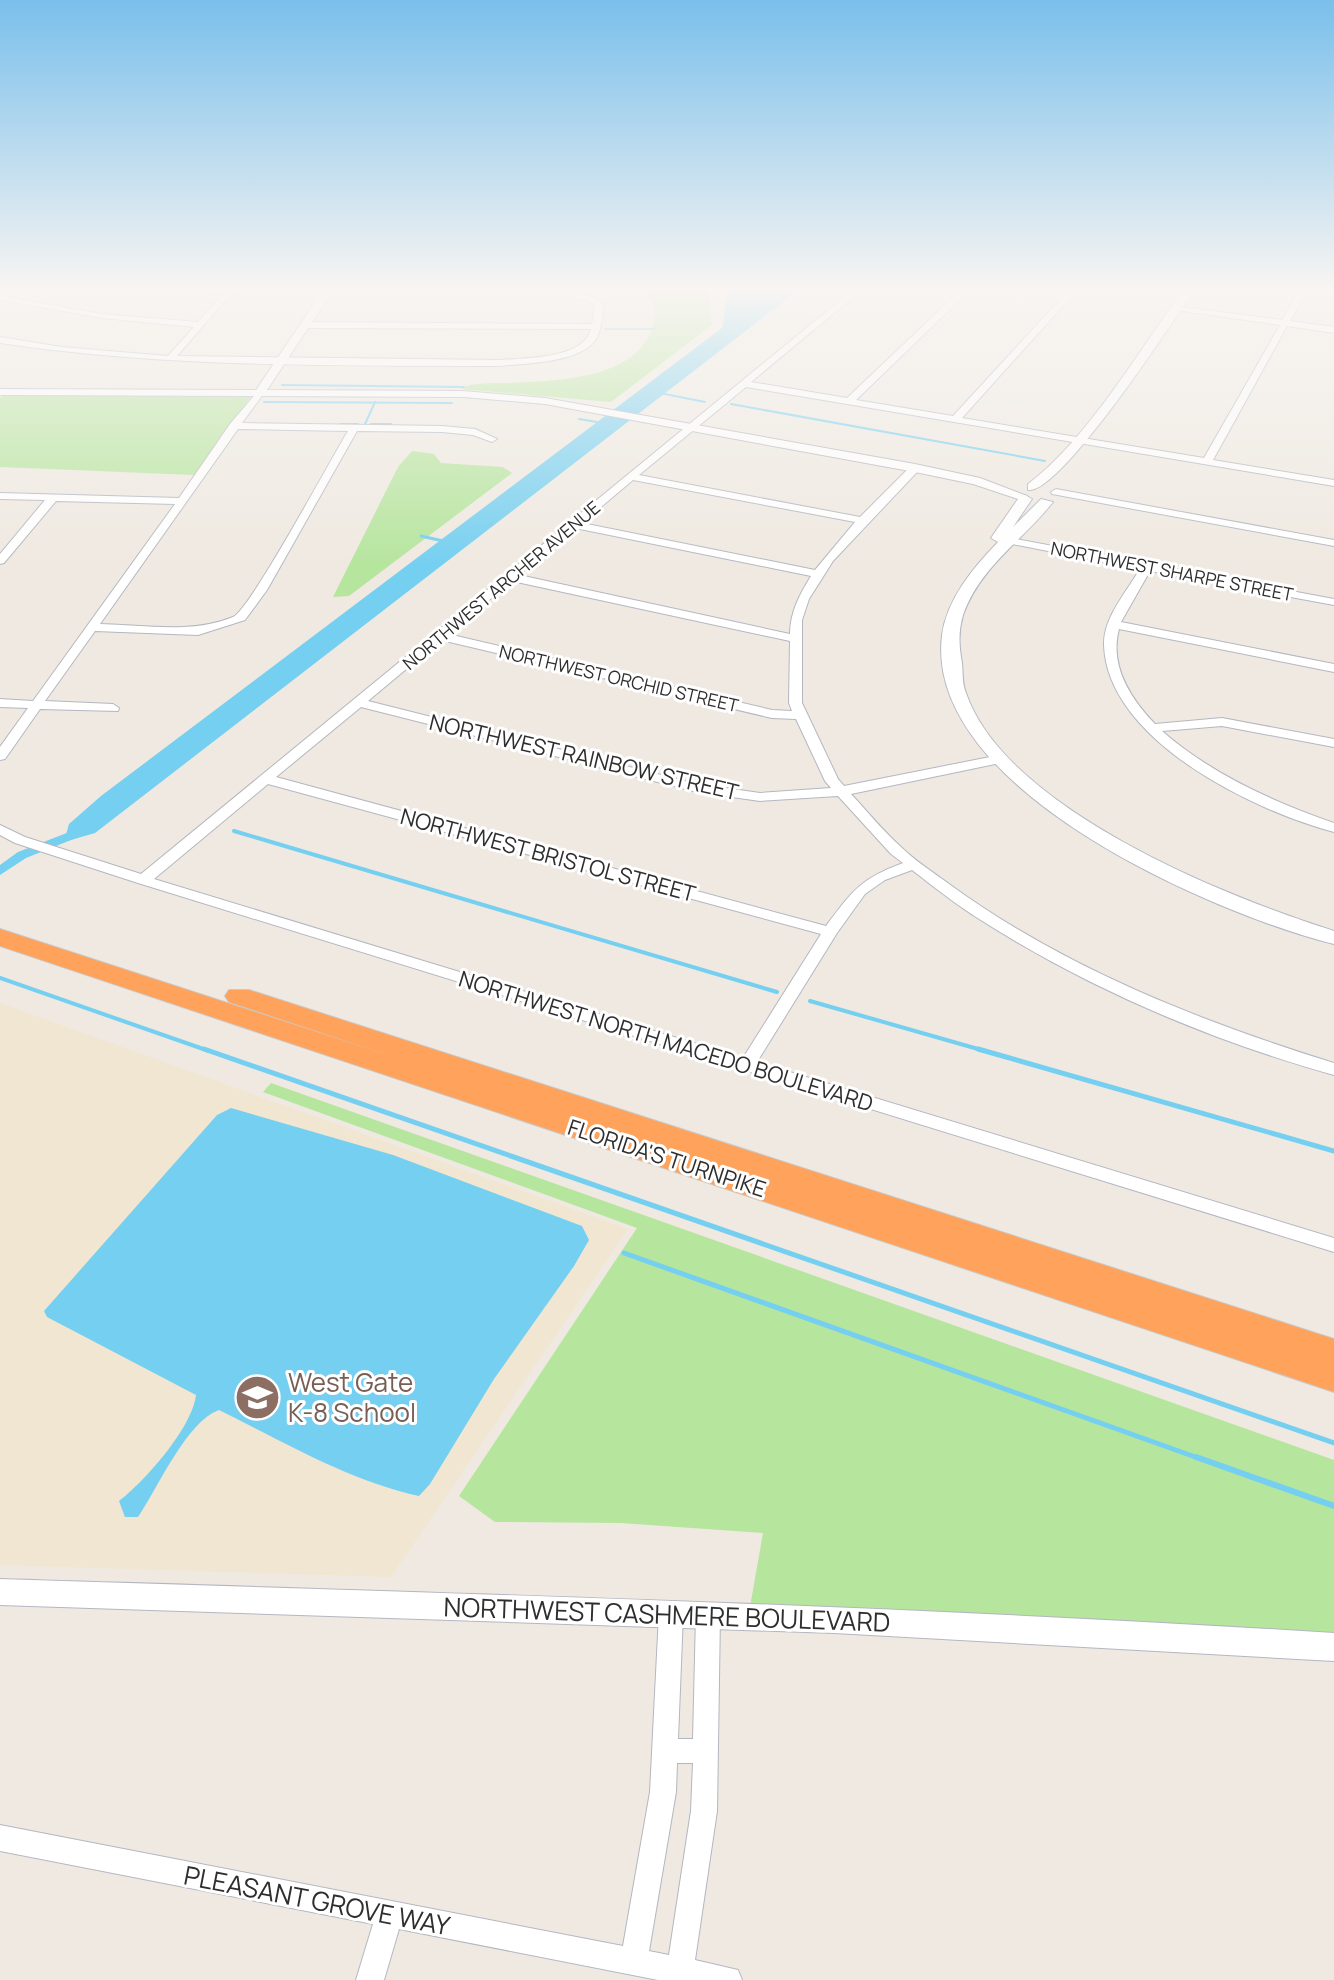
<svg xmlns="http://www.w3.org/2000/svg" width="1334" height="1980" font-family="Manrope,sans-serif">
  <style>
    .education { fill: #f0e6d1 }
    .green { fill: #b6e59e }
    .water { fill: #75cff0 }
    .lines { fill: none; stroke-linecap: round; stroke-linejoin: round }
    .stream-far4 { stroke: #75cff0; stroke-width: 2 }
    .stream-far3 { stroke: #75cff0; stroke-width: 3 }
    .stream-far2 { stroke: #75cff0; stroke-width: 4 }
    .stream-far1 { stroke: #75cff0; stroke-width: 5 }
    .stream { stroke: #75cff0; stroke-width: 6 }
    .canal { fill: #75cff0; fill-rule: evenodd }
    .minor-casing { stroke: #b4b7c1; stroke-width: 2 }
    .tertiary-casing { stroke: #b4b7c1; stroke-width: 2 }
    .secondary-casing { stroke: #b4b7c1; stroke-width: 2 }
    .motorway-casing { stroke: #c9c9c9; stroke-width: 2 }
    .minor { fill: #fff; fill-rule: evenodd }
    .tertiary { fill: #fff; fill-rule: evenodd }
    .secondary { fill: #fff; fill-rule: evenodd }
    .motorway { fill: #ffa35c; fill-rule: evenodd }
    .labels { text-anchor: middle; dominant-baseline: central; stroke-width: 6; stroke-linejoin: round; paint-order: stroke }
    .far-street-label { font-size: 18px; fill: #2e2e2e; stroke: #fff }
    .street-label { font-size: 22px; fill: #2e2e2e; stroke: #fff }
    .near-education-label { font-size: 26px; fill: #785e54; stroke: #fff; text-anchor: start }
    .near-street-label { font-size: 26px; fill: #2e2e2e; stroke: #fff }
  </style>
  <rect width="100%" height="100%" fill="#efe9e1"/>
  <path class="education" d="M 0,1003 L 628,1229 L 391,1577 L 0,1565 Z"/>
  <path class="green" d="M 640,289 L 709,289 L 712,325 L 611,402 L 461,389 C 473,381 495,384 510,383 C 564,380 656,379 655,306 Z
    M 5,394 L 253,394 L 194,475 L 0,467 L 0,398 Z
    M 412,451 L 434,454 L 441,463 L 503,467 L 512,473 L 349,596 L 333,597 L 398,467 Z
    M 271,1083 L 1334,1460 L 1334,1638 L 750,1607 L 763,1533 L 621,1523 L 495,1522 L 459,1496 L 637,1228 L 263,1092 Z"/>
  <path class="water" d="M 724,289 L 800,289 L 95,833 L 64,842 L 69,824 L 101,796 L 722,328 L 728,292 Z
    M 231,1108 L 393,1155 L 582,1226 L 589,1240 L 574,1266 L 494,1379 L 430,1484 L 419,1496 C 348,1480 284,1442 219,1410 C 186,1422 158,1488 138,1517 L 125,1517 L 119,1501 C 145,1481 192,1428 196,1395 L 47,1317 L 44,1311 L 217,1115 Z"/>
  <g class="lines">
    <path class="stream-far4" d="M 605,329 L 654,329
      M 282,385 L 464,387
      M 660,393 L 705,402
      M 264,402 L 452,403
      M 731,404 L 1045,461
      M 579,419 L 597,422
      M 340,424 L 358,424
      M 365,424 L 375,402
      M 371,424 L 391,424"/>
    <path class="stream-far3" d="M 421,536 L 443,541"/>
    <path class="stream-far2" d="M 234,831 L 777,992
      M 0,978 L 209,1051
      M 810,1001 L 985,1051"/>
    <path class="stream-far1" d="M 204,1049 L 1334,1443
      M 978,1049 L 1334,1151
      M 624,1253 L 1201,1459"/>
    <path class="stream" d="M 1196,1457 L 1334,1506"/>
    <path class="canal" d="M 82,827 L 86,828 L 88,831 L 86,834 L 26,858 L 0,875 L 0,865 L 18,852 Z"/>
    <defs>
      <path id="minor" d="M 180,289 L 574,293 L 596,297 L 603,305 C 602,315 602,328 597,337 C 584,363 526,363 500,366 C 332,365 167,368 0,343 L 0,337 L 62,347 L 168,356 L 194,327 L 102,318 L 0,300 L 0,296 L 102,314 L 198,322 L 222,295 ZM 230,295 L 574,297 L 590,301 L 595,305 L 592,324 L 306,322 L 302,325 L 306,328 L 591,329 C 584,359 525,358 500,360 L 177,356 Z
        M 854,289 L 863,289 L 751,382 L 847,398 L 962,289 L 971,289 L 856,400 L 953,416 L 1070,289 L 1078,289 L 962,418 L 1204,458 L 1280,325 L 1176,310 L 1173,306 L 1282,320 L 1300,289 L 1308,289 L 1290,321 L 1334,327 L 1334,333 L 1287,326 L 1213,460 L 1334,480 L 1334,486 L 746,387 L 639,475 L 860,517 L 911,466 L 919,466 L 919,470 L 833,561 L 809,599 L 802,620 L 802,703 L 838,779 L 844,786 L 1000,755 L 1005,756 L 1005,762 L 1000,763 L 851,794 C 867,811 883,831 901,847 C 915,861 933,872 949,884 C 1064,968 1199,1021 1334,1063 L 1334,1075 C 1209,1040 1085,987 976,917 C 954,903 933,886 912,870 L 885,880 L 865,894 L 837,933 L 757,1062 L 1334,1238 L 1334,1252 L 138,883 L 15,843 L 0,835 L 0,825 L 25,837 L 141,874 ZM 633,480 L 855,522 L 815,570 L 582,523 ZM 575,528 L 811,576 C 800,594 790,612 790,634 L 519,575 ZM 512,581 L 790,641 L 789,703 L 792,711 L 772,710 L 448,634 ZM 441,640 L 772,718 L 796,719 L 825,781 L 831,788 L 760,793 L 697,784 L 368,701 ZM 361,707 L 697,792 L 760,801 L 838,796 L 891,854 L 903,863 C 860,879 853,890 826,926 L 276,777 ZM 268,784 L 821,934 L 743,1058 L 154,879 Z
        M 259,390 L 264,393 L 242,423 L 442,426 L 475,429 L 497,439 L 492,442 L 473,435 L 442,432 L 357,431 L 267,590 L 245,620 L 198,635 L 95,631 L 45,701 L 113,704 L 119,708 L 118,711 L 40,709 L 5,759 L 0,760 L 0,747 L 28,708 L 0,707 L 0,699 L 33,701 L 175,504 L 56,501 L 4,563 L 0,564 L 0,554 L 45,500 L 0,499 L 0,493 L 179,498 L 230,424 ZM 238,429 L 348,431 C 332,457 250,610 233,617 C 192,634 144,625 100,624 Z
        M 1056,489 L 1334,540 L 1334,546 L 1052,494 L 1051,492 Z
        M 1011,538 L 1334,599 L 1334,605 L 1150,571 L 1121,622 L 1334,664 L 1334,672 L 1119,629 C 1109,666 1131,699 1155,724 L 1222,718 L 1334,739 L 1334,747 L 1222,726 L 1162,731 C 1211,774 1273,802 1334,823 L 1334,832 C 1254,811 1107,740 1104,645 C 1103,618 1127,591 1140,569 L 1007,543 L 1007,539 Z
        M 671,1603 L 679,1607 L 683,1614 L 678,1739 L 693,1739 L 696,1615 L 700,1608 L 708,1604 L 716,1608 L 720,1615 L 717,1811 L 695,1960 L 738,1970 L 742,1980 L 658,1980 L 399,1929 L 384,1980 L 356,1980 L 373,1924 L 0,1851 L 0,1825 L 623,1946 L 650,1792 L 659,1614 L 663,1607 ZM 677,1763 L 693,1763 L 691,1811 L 669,1955 L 649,1951 L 676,1792 Z"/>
      <path id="tertiary" d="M 324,289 L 334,289 L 267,390 L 463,391 L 545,398 L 915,464 L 980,478 L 1027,496 L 1021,500 L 973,484 L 915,472 L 545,404 L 463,397 L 0,395 L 0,389 L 256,390 Z
        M 0,1579 C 445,1593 890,1605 1334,1633 L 1334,1661 L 834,1633 L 0,1605 Z"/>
      <path id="secondary" d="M 1184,289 L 1195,289 C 1173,321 1060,495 1028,490 L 1028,484 C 1088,439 1139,350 1184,289 Z
        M 1025,495 L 1032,499 L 1013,527 L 1041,499 L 1053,502 C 1023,540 980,567 963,615 C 958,632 959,646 962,663 C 963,672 962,684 966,693 C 1006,809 1226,897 1334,931 L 1334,944 C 1214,914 923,789 942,635 C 947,599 973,568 998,542 L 991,538 L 1020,496 Z"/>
      <path id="motorway" d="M 0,929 L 397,1058 L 229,1002 L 225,996 L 229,990 L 249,990 L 1334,1339 L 1334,1392 L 0,946 Z"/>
    </defs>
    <use href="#minor" class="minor-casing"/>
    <use href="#tertiary" class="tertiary-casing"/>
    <use href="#secondary" class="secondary-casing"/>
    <use href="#motorway" class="motorway-casing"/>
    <use href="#minor" class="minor"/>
    <use href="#tertiary" class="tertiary"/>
    <use href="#secondary" class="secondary"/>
    <use href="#motorway" class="motorway"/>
  </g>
  <linearGradient id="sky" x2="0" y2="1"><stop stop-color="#7abfeb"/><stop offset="0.51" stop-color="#f8f5f2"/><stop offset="1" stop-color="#f8f5f2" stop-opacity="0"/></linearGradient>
  <rect width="1334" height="566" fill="url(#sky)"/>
  <defs>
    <symbol id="school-disc" viewBox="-11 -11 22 22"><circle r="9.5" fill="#8d6e63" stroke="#fff"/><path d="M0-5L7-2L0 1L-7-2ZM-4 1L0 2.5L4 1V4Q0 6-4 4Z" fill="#fff"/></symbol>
  </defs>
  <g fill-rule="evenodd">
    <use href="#school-disc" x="232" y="1372" width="51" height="51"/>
  </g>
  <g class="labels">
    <g class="far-street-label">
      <text transform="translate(1172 571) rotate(11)">NORTHWEST SHARPE STREET</text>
      <text transform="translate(501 585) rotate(-40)">NORTHWEST ARCHER AVENUE</text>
      <text transform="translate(619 678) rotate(13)">NORTHWEST ORCHID STREET</text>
    </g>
    <g class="street-label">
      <text transform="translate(584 757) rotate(13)">NORTHWEST RAINBOW STREET</text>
      <text transform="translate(548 855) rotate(15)">NORTHWEST BRISTOL STREET</text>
      <text transform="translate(666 1041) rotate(17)">NORTHWEST NORTH MACEDO BOULEVARD</text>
      <text transform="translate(667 1158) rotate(18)">FLORIDA'S TURNPIKE</text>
    </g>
    <g class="near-education-label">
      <text x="288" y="1382">West Gate<tspan x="288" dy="30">K-8 School</tspan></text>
    </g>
    <g class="near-street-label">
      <text transform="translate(667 1614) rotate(2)">NORTHWEST CASHMERE BOULEVARD</text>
      <text transform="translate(317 1900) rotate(11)">PLEASANT GROVE WAY</text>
    </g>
  </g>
</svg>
